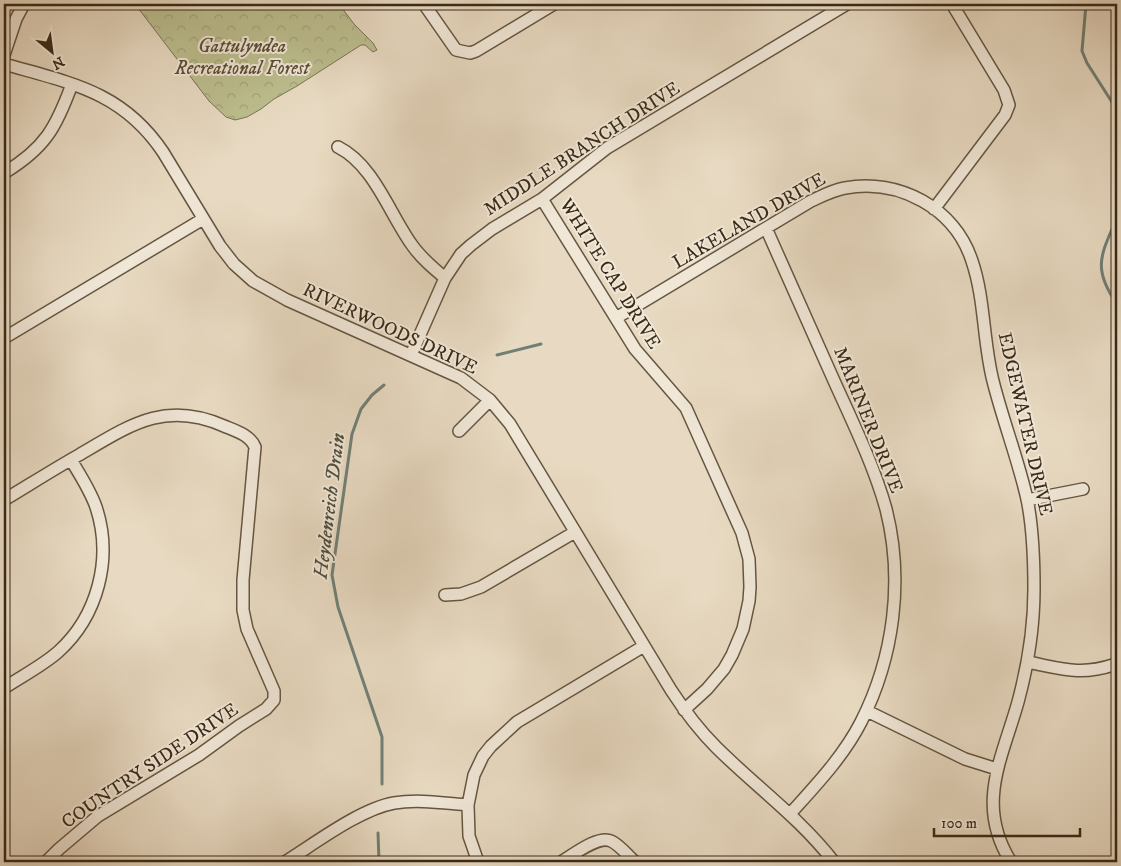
<svg xmlns="http://www.w3.org/2000/svg" width="1121" height="866" font-family="'IM FELL DW Pica',serif">
  <style>
    .forest { fill: url(#forest-crowns); stroke: #7a7454 }
    .lines { fill: none; stroke-linecap: round; stroke-linejoin: round }
    .stream { stroke: #718077; stroke-width: 3 }
    .minor-casing { stroke: #655642; stroke-width: 14 }
    .minor { stroke: #f0e7d7; stroke-width: 11 }
    .labels { text-anchor: middle; dominant-baseline: central; stroke-width: 4; stroke-linejoin: round; paint-order: stroke }
    .park-label { font-size: 19px; font-style: italic; fill: #5a4f36; stroke: #f0e7d7 }
    .street-label { font-size: 19px; fill: #392a18; stroke: #f0e7d7 }
    .water-label { font-size: 20px; font-style: italic; fill: #504e40; stroke: #f0e7d7 }
  </style>
  <defs>
    <pattern id="forest-crowns" width="20" height="18" patternUnits="userSpaceOnUse" patternTransform="scale(1.25)"><rect width="20" height="18" fill="#bcbe8f"/><path d="M2 6a3 3 0 1 1 6 0M12 15a3 3 0 1 1 6 0" fill="none" stroke="#a2a37b"/></pattern>
  </defs>
  <rect width="100%" height="100%" fill="#e8dac2"/>
  <filter id="stains"><feTurbulence type="fractalNoise" baseFrequency=".004" numOctaves="4"/><feColorMatrix values="0 0 0 0 .2 0 0 0 0 .09 0 0 0 0 .02 0 0 0 .5 -.17"/></filter>
  <radialGradient id="worn" r=".72"><stop offset=".6" stop-color="#630" stop-opacity="0"/><stop offset="1" stop-color="#630" stop-opacity=".3"/></radialGradient>
  <path class="forest" d="M 135,4 L 339,4 L 354,24 L 373,43 L 377,50 L 373,52 L 365,45 L 361,45 L 297,86 L 274,99 L 261,109 L 247,117 L 235,120 L 226,117 L 209,101 Z"/>
  <g class="lines">
    <path class="stream" d="M 1086,4 L 1082,51 L 1087,63 L 1117,110
      M 1117,217 C 1102,254 1091,267 1117,304
      M 497,355 L 541,344
      M 382,784 L 382,737 L 338,607 L 332,575 L 352,434 L 361,409 L 372,395 L 384,385
      M 378,833 L 379,862"/>
    <defs>
      <path id="minor" d="M 424,4 L 456,50 L 470,53 L 476,51 L 554,4
        M 4,55 L 16,19 L 24,4
        M 4,64 C 70,83 122,91 163,152 L 220,246 L 234,264 L 253,281 L 287,300 L 461,378 L 490,400 L 510,424 L 671,690 C 684,710 699,730 716,747 C 755,786 800,818 834,862
        M 338,147 C 374,165 389,213 412,245 C 421,258 433,268 445,278
        M 4,173 C 45,148 56,128 72,84
        M 542,199 L 635,349 L 686,408 L 742,533 L 749,559 L 750,587 L 749,601 L 743,629 L 732,655 L 724,669 L 707,689 L 684,710
        M 934,209 L 1005,115 L 1009,105 L 1004,90 L 952,4
        M 766,228 C 789,280 812,332 835,383 C 854,425 874,466 886,509 C 904,580 894,657 861,722 C 843,757 816,785 790,814
        M 616,318 L 811,201 C 822,196 833,190 845,188 C 899,178 955,208 972,261 C 985,299 983,342 993,381 C 1003,421 1018,459 1027,499 C 1033,528 1034,559 1034,589 C 1034,627 1028,665 1018,702 C 1002,759 975,805 1011,862
        M 4,338 L 203,219
        M 411,355 L 445,278 L 461,254 L 471,245 L 492,229 L 542,199 L 607,148 L 847,4
        M 459,431 L 490,400
        M 4,500 C 29,485 54,469 79,455 C 130,425 165,400 224,426 C 236,431 250,435 255,447 L 243,580 L 243,610 L 247,629 L 274,691 L 274,700 L 266,709 L 239,726 L 199,755 L 98,816 L 59,849 L 46,862
        M 1027,500 L 1083,489
        M 445,595 L 461,594 L 481,587 L 575,532
        M 1027,662 C 1060,668 1080,676 1113,665
        M 4,688 C 22,676 42,666 58,652 C 98,616 113,558 96,507 C 90,490 80,475 71,460
        M 867,711 L 965,759 L 997,769
        M 285,862 C 314,844 360,809 394,803 C 418,799 443,803 468,805
        M 478,862 L 469,836 L 468,805 L 474,775 L 483,756 L 491,746 L 517,722 L 644,646
        M 561,862 C 573,855 598,835 611,841 C 620,845 628,856 635,862"/>
    </defs>
    <use href="#minor" class="minor-casing"/>
    <use href="#minor" class="minor"/>
  </g>
  <g class="labels">
    <g class="park-label">
      <text x="242" y="46">Gattulyndea<tspan x="242" dy="22">Recreational Forest</tspan></text>
    </g>
    <g class="street-label">
      <text transform="translate(582 149) rotate(-33)">MIDDLE BRANCH DRIVE</text>
      <text transform="translate(749 221) rotate(-30)">LAKELAND DRIVE</text>
      <text transform="translate(610 274) rotate(58)">WHITE CAP DRIVE</text>
      <text transform="translate(390 329) rotate(25)">RIVERWOODS DRIVE</text>
      <text transform="translate(868 420) rotate(68)">MARINER DRIVE</text>
      <text transform="translate(1025 424) rotate(77)">EDGEWATER DRIVE</text>
      <text transform="translate(150 766) rotate(-34)">COUNTRY SIDE DRIVE</text>
    </g>
    <g class="water-label">
      <text transform="translate(330 506) rotate(-83)">Heydenreich Drain</text>
    </g>
  </g>
  <rect width="1121" height="866" fill="none" stroke="#e8dac2" stroke-width="20"/>
  <rect x="5" y="5" width="1111" height="856" fill="none" stroke="#392a18" stroke-width="2.5"/>
  <rect x="10" y="10" width="1101" height="846" fill="none" stroke="#392a18"/>
  <g transform="translate(52 52) rotate(151)" stroke="#f0e7d7" stroke-width="4" paint-order="stroke">
  <path d="M0-4L9 19L0 12L-9 19Z" fill="#392a18"/>
  <text y="-8" font-size="14" font-weight="bold" text-anchor="middle" fill="#392a18">N</text>
  </g>
  <path d="M934 828v8h146v-8" fill="none" stroke="#392a18" stroke-width="2.5"/>
  <text x="941" y="828" font-size="15" fill="#392a18" stroke="#f0e7d7" stroke-width="4" paint-order="stroke">100 m</text>
  <rect width="100%" height="100%" filter="url(#stains)"/>
  <rect width="100%" height="100%" fill="url(#worn)"/>
</svg>
